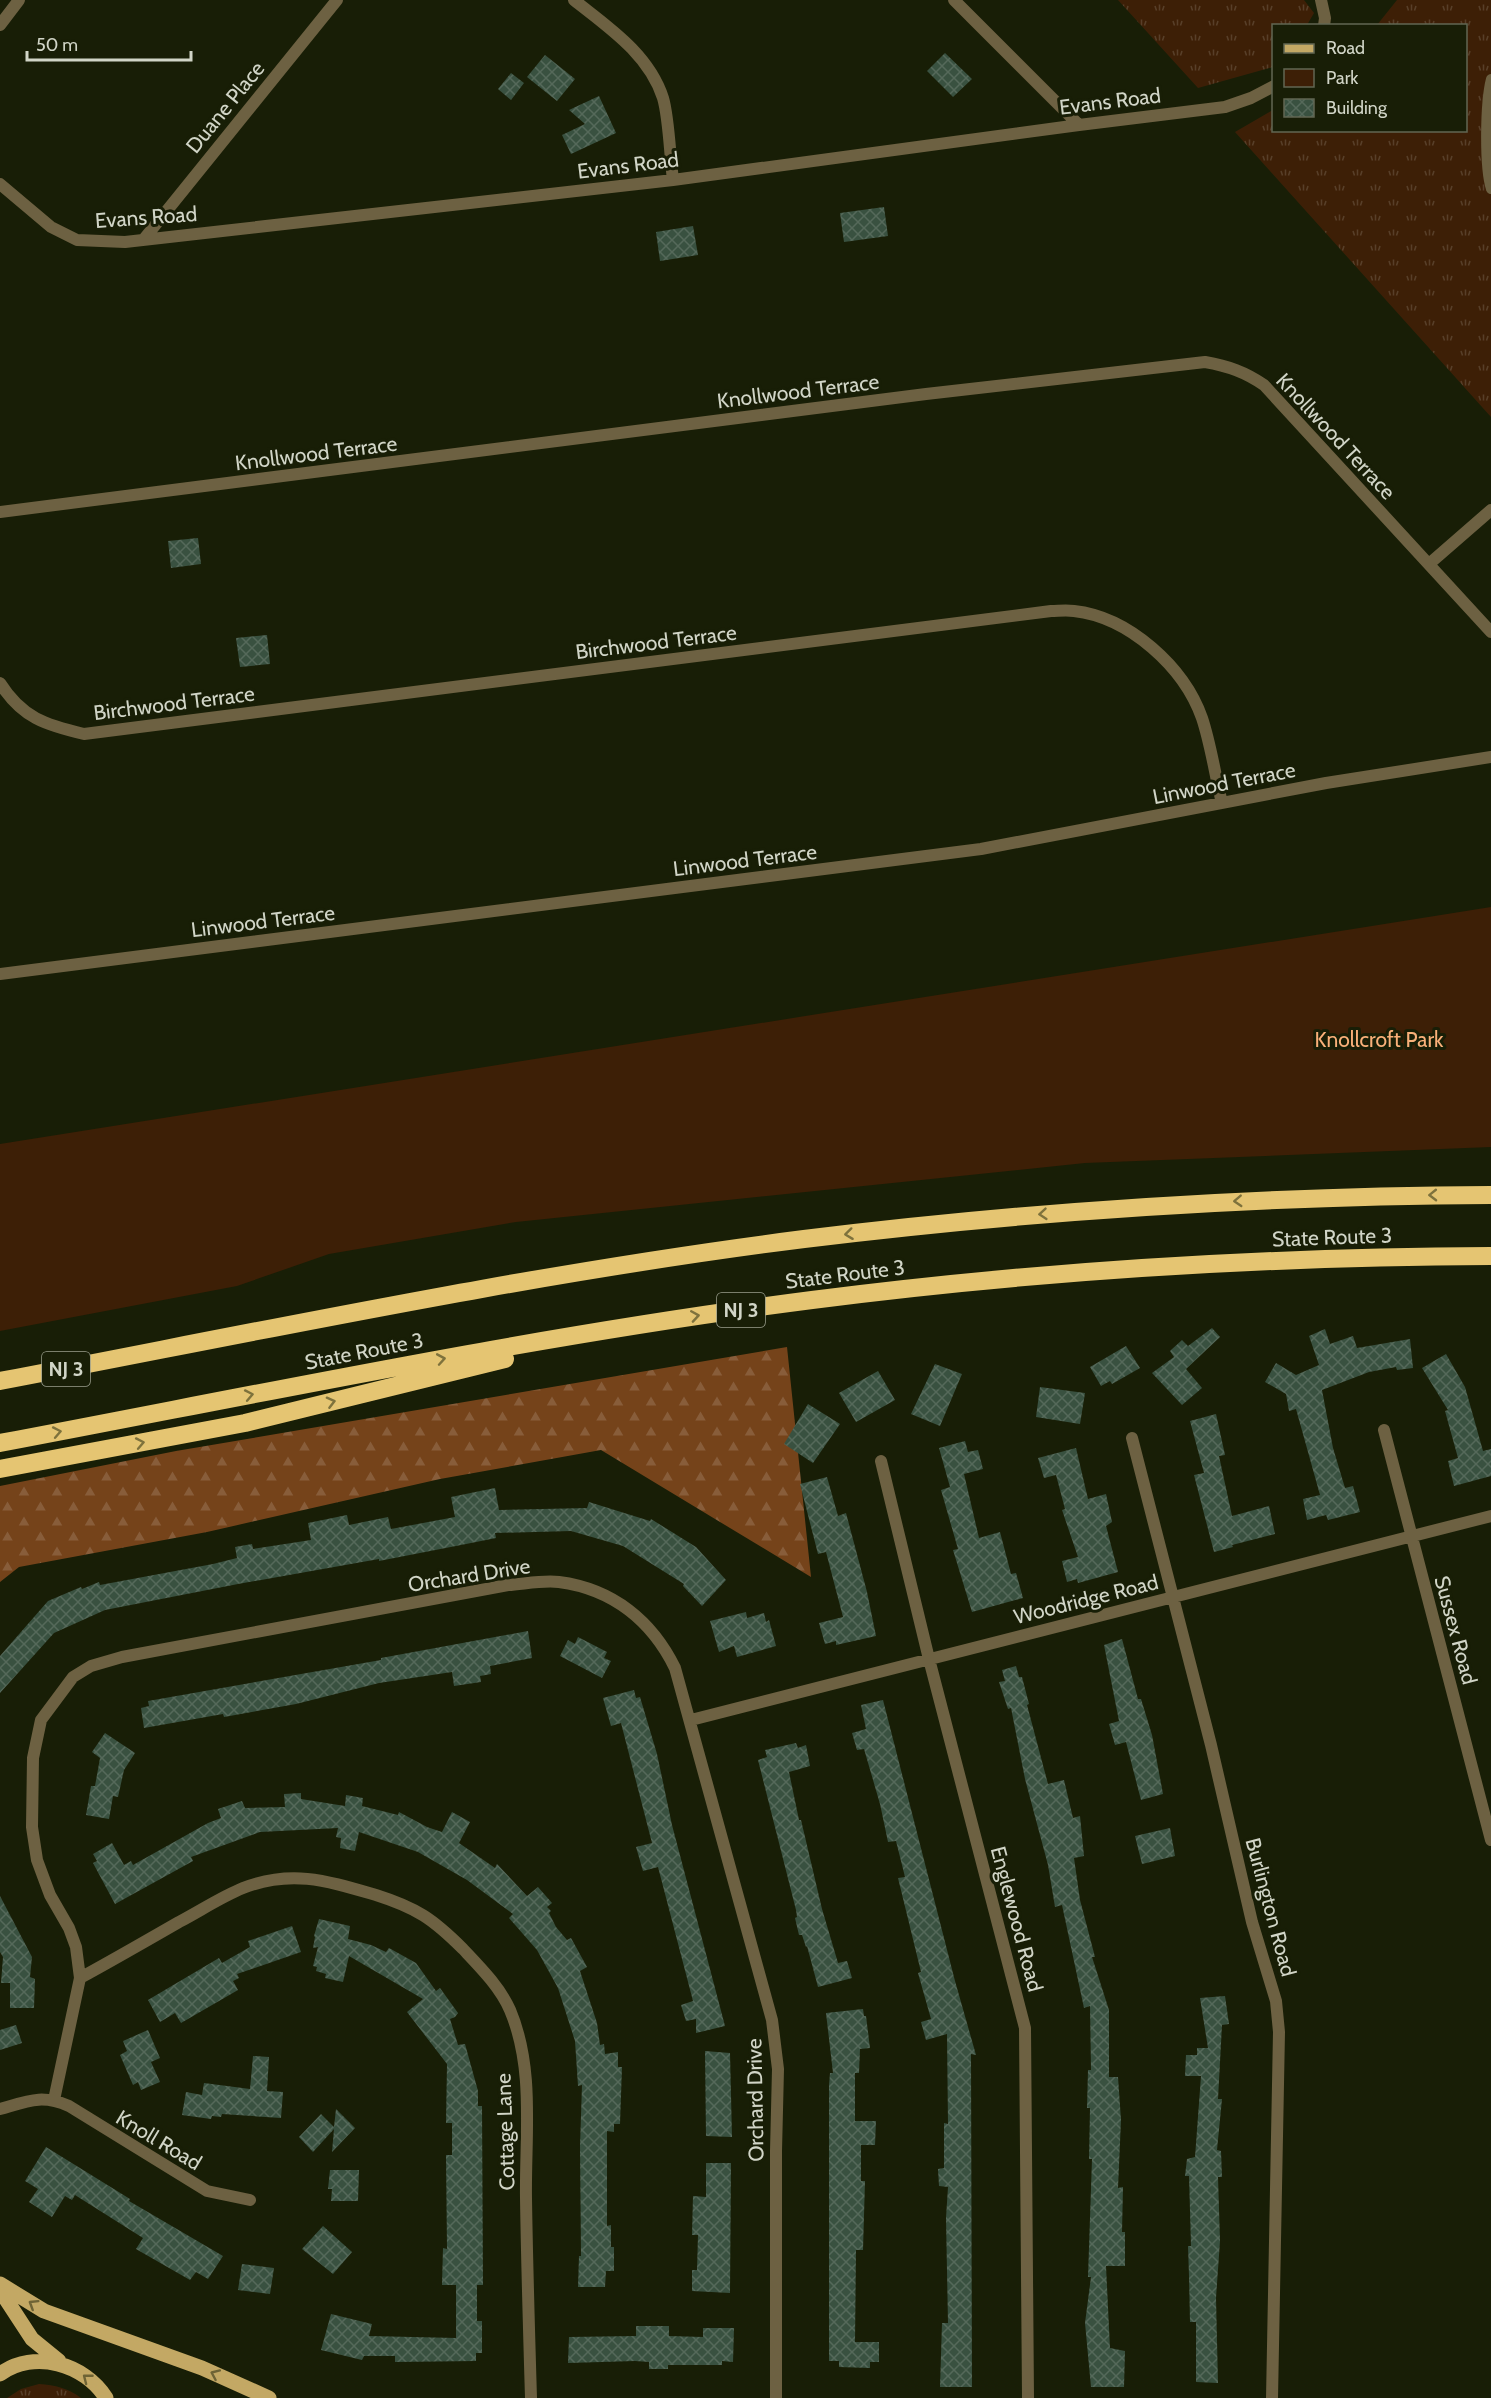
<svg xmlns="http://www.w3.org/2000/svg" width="1491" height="2398" font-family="Cabin,sans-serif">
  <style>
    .grass { fill: url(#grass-tufts) }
    .forest { fill: url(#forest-firs) }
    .park { fill: #3d1f06 }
    .building { fill: url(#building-cross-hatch) }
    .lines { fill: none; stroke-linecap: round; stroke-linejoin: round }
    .lane { stroke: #6d6142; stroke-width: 10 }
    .street { stroke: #6d6142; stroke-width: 12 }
    .primary { stroke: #c3a864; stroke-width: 15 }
    .highway { stroke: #e5c572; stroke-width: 18 }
    .oneway { stroke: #7e723c }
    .oneway2 { stroke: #6e6335 }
    .labels { text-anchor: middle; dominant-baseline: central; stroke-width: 6; stroke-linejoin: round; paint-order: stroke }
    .shield { fill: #181e06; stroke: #9a9e8d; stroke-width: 1.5 }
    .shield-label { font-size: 20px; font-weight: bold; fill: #d1d5c7 }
    .street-label { font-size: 21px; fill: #d1d5c7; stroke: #181e06 }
    .park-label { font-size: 21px; fill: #f9b079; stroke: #181e06 }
  </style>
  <defs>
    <pattern id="grass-tufts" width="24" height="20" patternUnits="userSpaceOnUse" patternTransform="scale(1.5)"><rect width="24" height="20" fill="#3d1f06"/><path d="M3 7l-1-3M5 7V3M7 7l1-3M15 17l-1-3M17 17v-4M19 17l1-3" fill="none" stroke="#583f29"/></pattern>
    <pattern id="forest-firs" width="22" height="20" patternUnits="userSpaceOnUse" patternTransform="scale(1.5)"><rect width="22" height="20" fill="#75431a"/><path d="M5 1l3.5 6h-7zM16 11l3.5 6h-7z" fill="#885d3a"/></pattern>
    <pattern id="building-cross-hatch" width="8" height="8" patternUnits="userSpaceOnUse" patternTransform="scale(1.5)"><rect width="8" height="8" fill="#395140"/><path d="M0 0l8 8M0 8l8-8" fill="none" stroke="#55695a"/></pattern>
  </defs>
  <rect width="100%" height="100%" fill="#181e06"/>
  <path class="grass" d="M 1118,0 L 1304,0 L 1314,13 L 1307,25 L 1274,26 L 1273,67 L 1198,88 Z
    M 1397,0 L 1491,0 L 1491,417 L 1235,132 L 1273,110 L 1274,130 L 1466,130 L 1466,26 L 1377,25 Z
    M 39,2384 C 55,2385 68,2388 81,2398 L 7,2398 L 21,2389 Z"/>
  <path class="forest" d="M 787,1347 L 811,1577 L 601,1450 L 440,1479 L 207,1532 L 19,1567 L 0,1582 L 0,1486 L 176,1451 Z"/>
  <path class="park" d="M 1491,907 L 1491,1147 L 1085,1163 L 516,1222 L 329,1254 L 237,1286 L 0,1331 L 0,1144 Z"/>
  <path class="building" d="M 945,53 L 972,79 L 953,97 L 927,71 Z
    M 545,55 L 575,79 L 557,101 L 527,77 Z
    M 511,73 L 524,83 L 511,100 L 498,89 Z
    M 599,96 L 616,133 L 571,154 L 562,135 L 585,124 L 569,110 Z
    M 884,207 L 888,236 L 844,242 L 840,213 Z
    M 693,226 L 698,255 L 660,261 L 656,232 Z
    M 198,538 L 201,564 L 171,568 L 168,541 Z
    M 267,635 L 270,664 L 240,667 L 236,638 Z
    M 1212,1328 L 1220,1337 L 1186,1369 L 1202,1388 L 1182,1405 L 1152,1373 L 1174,1357 L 1170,1351 L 1182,1340 L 1188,1346 Z
    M 1325,1329 L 1330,1344 L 1353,1336 L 1357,1348 L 1410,1339 L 1413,1368 L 1397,1370 L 1396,1367 L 1369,1372 L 1322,1390 L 1333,1448 L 1345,1488 L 1353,1486 L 1360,1512 L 1328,1520 L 1326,1515 L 1307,1520 L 1303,1499 L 1320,1495 L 1296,1409 L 1289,1411 L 1286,1394 L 1265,1382 L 1276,1363 L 1296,1375 L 1319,1365 L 1309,1336 Z
    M 1126,1346 L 1140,1368 L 1112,1384 L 1110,1381 L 1101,1386 L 1090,1367 Z
    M 1446,1354 L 1465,1387 L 1483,1451 L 1491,1449 L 1491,1476 L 1454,1486 L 1448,1461 L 1458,1458 L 1445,1411 L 1448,1410 L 1422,1368 Z
    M 935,1364 L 962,1374 L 940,1426 L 911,1414 Z
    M 878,1371 L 895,1400 L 856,1422 L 839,1393 Z
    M 1040,1387 L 1085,1393 L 1080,1424 L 1036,1417 Z
    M 808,1404 L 840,1424 L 813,1463 L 784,1444 Z
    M 1216,1414 L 1225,1455 L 1219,1456 L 1232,1516 L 1269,1506 L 1275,1534 L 1232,1545 L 1233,1547 L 1214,1552 L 1194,1475 L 1204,1473 L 1190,1421 Z
    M 965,1441 L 968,1452 L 978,1450 L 983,1469 L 964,1474 L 979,1538 L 1000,1532 L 1011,1574 L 1016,1573 L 1023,1598 L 972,1612 L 953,1550 L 958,1549 L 941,1490 L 950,1487 L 939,1448 Z
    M 1076,1448 L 1088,1499 L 1106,1494 L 1112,1522 L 1106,1526 L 1118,1572 L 1078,1583 L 1077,1579 L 1067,1582 L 1062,1561 L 1078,1557 L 1062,1510 L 1065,1509 L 1056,1475 L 1044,1478 L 1038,1458 Z
    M 827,1477 L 838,1516 L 846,1513 L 867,1592 L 876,1636 L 836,1645 L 836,1641 L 825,1644 L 819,1623 L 843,1617 L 826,1552 L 818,1554 L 800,1484 Z
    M 495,1488 L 499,1510 L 587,1508 L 589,1502 L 650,1521 L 651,1519 L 696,1547 L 726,1580 L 702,1606 L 683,1586 L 684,1584 L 623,1546 L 571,1531 L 495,1533 L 496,1538 L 461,1545 L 379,1561 L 379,1559 L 238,1584 L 105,1610 L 54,1633 L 0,1693 L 0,1656 L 48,1601 L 81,1587 L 82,1589 L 99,1582 L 100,1585 L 213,1564 L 237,1558 L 235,1547 L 252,1544 L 253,1549 L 311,1540 L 308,1523 L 347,1515 L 349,1525 L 388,1517 L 391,1529 L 455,1517 L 451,1497 Z
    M 746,1612 L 747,1618 L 764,1613 L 766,1622 L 769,1620 L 776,1646 L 737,1657 L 734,1646 L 719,1652 L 710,1621 Z
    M 528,1631 L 532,1658 L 490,1666 L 491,1674 L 480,1676 L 481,1682 L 454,1686 L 452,1672 L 379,1683 L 296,1704 L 224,1717 L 223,1714 L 144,1728 L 141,1708 L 149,1706 L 148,1701 L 381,1660 L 381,1658 Z
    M 578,1637 L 607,1652 L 604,1658 L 611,1661 L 602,1678 L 560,1656 L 568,1640 L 575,1644 Z
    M 1122,1639 L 1138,1699 L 1141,1699 L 1152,1735 L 1163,1794 L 1141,1800 L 1126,1742 L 1115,1745 L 1109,1724 L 1119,1721 L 1104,1645 Z
    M 1016,1666 L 1019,1677 L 1022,1677 L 1029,1704 L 1027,1705 L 1048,1784 L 1064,1780 L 1073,1818 L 1080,1816 L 1084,1856 L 1074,1858 L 1080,1900 L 1095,1957 L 1092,1957 L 1109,2010 L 1109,2077 L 1118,2077 L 1121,2120 L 1118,2188 L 1123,2187 L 1122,2232 L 1125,2232 L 1125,2266 L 1106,2266 L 1110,2348 L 1125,2351 L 1124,2387 L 1091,2387 L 1085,2323 L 1091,2277 L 1088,2277 L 1092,2159 L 1089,2159 L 1090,2108 L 1087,2108 L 1088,2070 L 1091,2070 L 1090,2006 L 1084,2008 L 1062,1905 L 1055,1907 L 1048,1865 L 1025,1779 L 1011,1708 L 1008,1709 L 999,1682 L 1005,1681 L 1002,1670 Z
    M 634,1690 L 636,1698 L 640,1697 L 657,1754 L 672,1825 L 725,2026 L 696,2033 L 696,2019 L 686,2021 L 681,2005 L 693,2001 L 658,1867 L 643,1871 L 636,1847 L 652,1843 L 621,1723 L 611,1726 L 603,1698 Z
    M 883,1700 L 955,1981 L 976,2055 L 971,2054 L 972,2387 L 940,2387 L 942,2323 L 948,2323 L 946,2218 L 948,2187 L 939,2186 L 938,2169 L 944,2168 L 944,2123 L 948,2124 L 947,2034 L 926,2040 L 921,2022 L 931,2019 L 918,1973 L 921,1972 L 898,1878 L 905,1877 L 896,1841 L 888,1842 L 880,1804 L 864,1749 L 857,1750 L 852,1733 L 866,1729 L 861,1705 Z
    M 105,1733 L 135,1753 L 124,1770 L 118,1797 L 113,1796 L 109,1819 L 86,1815 L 91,1786 L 95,1786 L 100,1758 L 92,1752 Z
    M 796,1743 L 798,1748 L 806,1745 L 810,1766 L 789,1772 L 799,1820 L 801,1820 L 822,1909 L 838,1963 L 847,1961 L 852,1978 L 818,1987 L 807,1946 L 806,1947 L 802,1935 L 799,1935 L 795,1918 L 797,1917 L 796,1910 L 758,1760 L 767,1757 L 765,1750 Z
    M 301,1793 L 301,1799 L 345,1806 L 346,1795 L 363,1798 L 362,1806 L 398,1815 L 399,1812 L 427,1827 L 442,1832 L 452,1812 L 470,1822 L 459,1843 L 495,1868 L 497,1864 L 527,1896 L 538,1887 L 552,1903 L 547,1907 L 551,1911 L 549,1913 L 556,1927 L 567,1940 L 571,1938 L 587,1967 L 580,1971 L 597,2023 L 600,2045 L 604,2044 L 605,2054 L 618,2052 L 618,2067 L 622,2067 L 620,2124 L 614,2124 L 614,2132 L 607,2131 L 607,2226 L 611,2225 L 611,2247 L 614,2247 L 614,2271 L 606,2271 L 605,2287 L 578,2287 L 579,2256 L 581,2256 L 580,2146 L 582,2085 L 578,2086 L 575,2041 L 558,1988 L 537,1950 L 509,1918 L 513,1914 L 467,1880 L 418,1852 L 359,1832 L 355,1851 L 340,1848 L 341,1838 L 336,1837 L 338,1828 L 260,1832 L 191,1857 L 193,1861 L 115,1904 L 93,1863 L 97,1861 L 93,1854 L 112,1843 L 124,1865 L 131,1861 L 133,1865 L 208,1823 L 221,1818 L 218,1809 L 242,1801 L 245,1808 L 285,1807 L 284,1794 Z
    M 1170,1828 L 1175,1856 L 1142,1864 L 1135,1836 Z
    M 0,1896 L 32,1957 L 30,1977 L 35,1979 L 34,2008 L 10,2008 L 10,1983 L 1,1983 L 3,1957 L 0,1952 Z
    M 319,1919 L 350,1926 L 348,1939 L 371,1945 L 386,1952 L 389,1948 L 416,1963 L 436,1991 L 440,1988 L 458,2013 L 455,2017 L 450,2019 L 458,2045 L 465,2044 L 478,2091 L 478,2106 L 482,2106 L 483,2285 L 477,2285 L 477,2321 L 482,2321 L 482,2353 L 476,2353 L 476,2361 L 395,2362 L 395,2356 L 364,2356 L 362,2360 L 321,2350 L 331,2314 L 372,2324 L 369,2336 L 456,2338 L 456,2285 L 442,2285 L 443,2248 L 447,2249 L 446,2155 L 452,2155 L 452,2123 L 446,2123 L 447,2064 L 407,2012 L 423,1999 L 349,1956 L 343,1982 L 325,1978 L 326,1974 L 316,1971 L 317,1967 L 313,1966 L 318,1947 L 313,1948 L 315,1937 L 314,1936 Z
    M 292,1926 L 301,1952 L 237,1974 L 239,1978 L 233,1981 L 238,1990 L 181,2023 L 175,2013 L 160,2022 L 148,2000 L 219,1958 L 222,1963 L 250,1947 L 248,1941 Z
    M 1225,1996 L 1229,2024 L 1222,2025 L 1218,2099 L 1222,2099 L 1217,2150 L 1221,2151 L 1222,2177 L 1218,2177 L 1220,2241 L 1216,2298 L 1218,2383 L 1196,2382 L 1196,2322 L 1190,2322 L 1189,2276 L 1188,2246 L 1191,2246 L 1189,2176 L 1185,2176 L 1187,2159 L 1195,2157 L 1201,2076 L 1185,2076 L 1186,2055 L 1197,2055 L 1197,2048 L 1208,2048 L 1200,1998 Z
    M 863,2009 L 864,2016 L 866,2016 L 870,2048 L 860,2049 L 859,2073 L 855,2073 L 855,2121 L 876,2121 L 875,2145 L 861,2145 L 861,2181 L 865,2181 L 863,2250 L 856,2250 L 855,2342 L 879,2342 L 879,2362 L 870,2362 L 870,2368 L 839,2367 L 839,2361 L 829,2361 L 829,2085 L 830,2073 L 833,2073 L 826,2013 Z
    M 16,2025 L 22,2043 L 0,2050 L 0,2030 Z
    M 148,2030 L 160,2058 L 151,2062 L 160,2082 L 141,2090 L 138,2082 L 133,2085 L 120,2055 L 127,2051 L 123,2041 Z
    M 705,2051 L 730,2053 L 732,2137 L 706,2136 Z
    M 253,2056 L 269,2057 L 267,2091 L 283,2092 L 281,2118 L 222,2114 L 221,2117 L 212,2116 L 211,2119 L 182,2115 L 186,2092 L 202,2095 L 204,2083 L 250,2089 Z
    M 336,2109 L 355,2128 L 332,2152 L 334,2129 L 313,2152 L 299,2137 L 321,2114 L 334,2127 Z
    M 46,2147 L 130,2199 L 129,2201 L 223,2256 L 208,2279 L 196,2272 L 190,2280 L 136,2249 L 143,2238 L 75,2195 L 72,2200 L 65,2196 L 52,2217 L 29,2202 L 38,2189 L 25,2181 Z
    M 706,2163 L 731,2163 L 730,2293 L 692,2291 L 692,2270 L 697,2270 L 698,2235 L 692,2235 L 693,2196 L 706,2197 Z
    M 330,2170 L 359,2170 L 358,2201 L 331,2201 L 332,2189 L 328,2189 Z
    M 323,2226 L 352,2252 L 333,2274 L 302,2249 Z
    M 242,2264 L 274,2268 L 270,2294 L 238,2290 Z
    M 636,2326 L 669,2326 L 669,2336 L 703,2337 L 703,2328 L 734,2328 L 733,2362 L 722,2361 L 722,2365 L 668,2365 L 668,2369 L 649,2369 L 649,2362 L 635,2361 L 568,2363 L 569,2337 L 636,2336 Z"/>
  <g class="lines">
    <path class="lane" d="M 1491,79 C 1485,102 1484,167 1491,189"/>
    <path class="street" d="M 574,0 C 608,27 649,54 663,98 C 669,118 670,157 673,180
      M 954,0 L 1079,125
      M 1321,0 L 1325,18 L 1324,26
      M 0,25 L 19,0
      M 0,184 L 51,227 L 77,240 L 125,242 L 673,180 L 1079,125 L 1225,107 L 1251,98 L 1274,86
      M 144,239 L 337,0
      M 0,512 L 926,394 L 1205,362 C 1228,366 1245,372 1264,385 L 1491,632
      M 1429,564 L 1491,510
      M 0,683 C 22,718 46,725 84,734 L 1051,611 C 1058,611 1066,610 1074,611 C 1129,617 1184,667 1202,718 C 1211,745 1215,775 1222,803
      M 0,974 L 981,849 L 1326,783 L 1491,757
      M 1384,1430 L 1491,1840
      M 1132,1438 L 1211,1745 L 1252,1922 L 1276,2001 L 1279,2032 L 1272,2398
      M 881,1461 L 929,1659 L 1025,2028 L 1028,2398
      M 691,1720 L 1491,1516
      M 80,1978 C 113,1960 146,1941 179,1922 C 200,1911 221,1897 243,1888 C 292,1869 328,1881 376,1895 C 417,1908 433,1919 463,1949 C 480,1967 500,1987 510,2010 C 535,2069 525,2136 526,2198 C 527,2265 529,2331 531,2398
      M 54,2100 L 80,1978 L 76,1947 L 69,1928 L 50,1895 L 37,1860 L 32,1827 L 33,1758 L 41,1720 L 73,1677 L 91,1666 L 122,1657 L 508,1585 C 524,1584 543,1580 559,1582 C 613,1589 652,1621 675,1668 L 772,2020 L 778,2069 L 776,2151 L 776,2398
      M 0,2109 C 28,2101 42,2094 69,2106 L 207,2191 L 250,2200"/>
    <path class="primary" d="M 0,2284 L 44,2311 L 202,2368 L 269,2398
      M 0,2290 L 32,2339 L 59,2361
      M 0,2374 C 34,2349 85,2364 106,2398"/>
    <path class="highway" d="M 0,1381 C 267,1330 534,1273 804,1239 C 1032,1211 1261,1196 1491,1195
      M 0,1443 C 270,1392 539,1335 812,1300 C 1037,1271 1264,1257 1491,1256
      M 0,1469 L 245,1423 L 505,1359"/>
  </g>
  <defs><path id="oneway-chevron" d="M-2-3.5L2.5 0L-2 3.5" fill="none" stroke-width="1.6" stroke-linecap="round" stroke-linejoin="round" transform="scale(1.5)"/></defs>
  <g class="oneway">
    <use href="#oneway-chevron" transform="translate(1433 1195) rotate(179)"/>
    <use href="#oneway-chevron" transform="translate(1238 1201) rotate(177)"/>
    <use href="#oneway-chevron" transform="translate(1043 1214) rotate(175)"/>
    <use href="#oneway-chevron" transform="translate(849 1234) rotate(173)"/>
    <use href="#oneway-chevron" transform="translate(695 1316) rotate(-9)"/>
    <use href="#oneway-chevron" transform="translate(441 1359) rotate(-10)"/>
    <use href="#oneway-chevron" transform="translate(249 1395) rotate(-11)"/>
    <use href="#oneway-chevron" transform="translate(331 1402) rotate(-14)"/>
    <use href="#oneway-chevron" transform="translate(57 1432) rotate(-11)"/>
    <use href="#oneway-chevron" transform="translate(140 1443) rotate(-11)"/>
  </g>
  <g class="oneway2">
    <use href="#oneway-chevron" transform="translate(33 2304) rotate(-148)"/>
    <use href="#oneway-chevron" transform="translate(215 2374) rotate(-156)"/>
    <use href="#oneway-chevron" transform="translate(87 2378) rotate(-142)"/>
  </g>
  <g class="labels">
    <g class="shield">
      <rect x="717" y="1293" width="48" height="34" rx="4.5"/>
      <rect x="42" y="1352" width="48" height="34" rx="4.5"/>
    </g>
    <g class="shield-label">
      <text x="741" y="1310">NJ 3</text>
      <text x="66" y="1369">NJ 3</text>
    </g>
    <g class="street-label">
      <text transform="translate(1110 101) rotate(-7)">Evans Road</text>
      <text transform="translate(225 107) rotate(-51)">Duane Place</text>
      <text transform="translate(628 165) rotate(-7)">Evans Road</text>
      <text transform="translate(146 217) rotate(-4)">Evans Road</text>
      <text transform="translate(798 391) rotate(-7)">Knollwood Terrace</text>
      <text transform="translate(1336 436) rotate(47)">Knollwood Terrace</text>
      <text transform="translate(316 453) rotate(-7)">Knollwood Terrace</text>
      <text transform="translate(656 642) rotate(-7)">Birchwood Terrace</text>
      <text transform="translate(174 703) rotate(-7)">Birchwood Terrace</text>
      <text transform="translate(1224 783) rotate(-11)">Linwood Terrace</text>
      <text transform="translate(745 860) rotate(-7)">Linwood Terrace</text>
      <text transform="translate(263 921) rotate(-7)">Linwood Terrace</text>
      <text transform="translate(1332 1237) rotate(-2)">State Route 3</text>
      <text transform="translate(845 1274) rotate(-7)">State Route 3</text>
      <text transform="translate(364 1351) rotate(-11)">State Route 3</text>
      <text transform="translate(469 1575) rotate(-9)">Orchard Drive</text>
      <text transform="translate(1086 1599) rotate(-14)">Woodridge Road</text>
      <text transform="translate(1456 1630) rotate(75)">Sussex Road</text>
      <text transform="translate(1271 1907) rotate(75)">Burlington Road</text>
      <text transform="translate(1017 1919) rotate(75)">Englewood Road</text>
      <text transform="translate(755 2100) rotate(-91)">Orchard Drive</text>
      <text transform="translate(505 2132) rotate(-92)">Cottage Lane</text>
      <text transform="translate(159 2140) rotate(31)">Knoll Road</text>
    </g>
    <g class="park-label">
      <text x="1379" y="1039">Knollcroft Park</text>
    </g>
  </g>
  <rect x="1272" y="24" width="195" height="108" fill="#181e06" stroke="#626753" stroke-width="1.5"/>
  <rect x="1284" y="44" width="30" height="9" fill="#c3a864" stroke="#626753" stroke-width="1.5"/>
  <text x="1326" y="54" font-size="18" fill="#d1d5c7">Road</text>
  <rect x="1284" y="69" width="30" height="18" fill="#3d1f06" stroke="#626753" stroke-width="1.5"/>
  <text x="1326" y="84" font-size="18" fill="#d1d5c7">Park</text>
  <rect x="1284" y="99" width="30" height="18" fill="url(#building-cross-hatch)" stroke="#626753" stroke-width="1.5"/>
  <text x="1326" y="114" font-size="18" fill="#d1d5c7">Building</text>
  <path d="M27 51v9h164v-9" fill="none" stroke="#d1d5c7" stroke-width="3"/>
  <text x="36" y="51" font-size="18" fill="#d1d5c7" stroke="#181e06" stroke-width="4.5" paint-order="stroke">50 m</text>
</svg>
